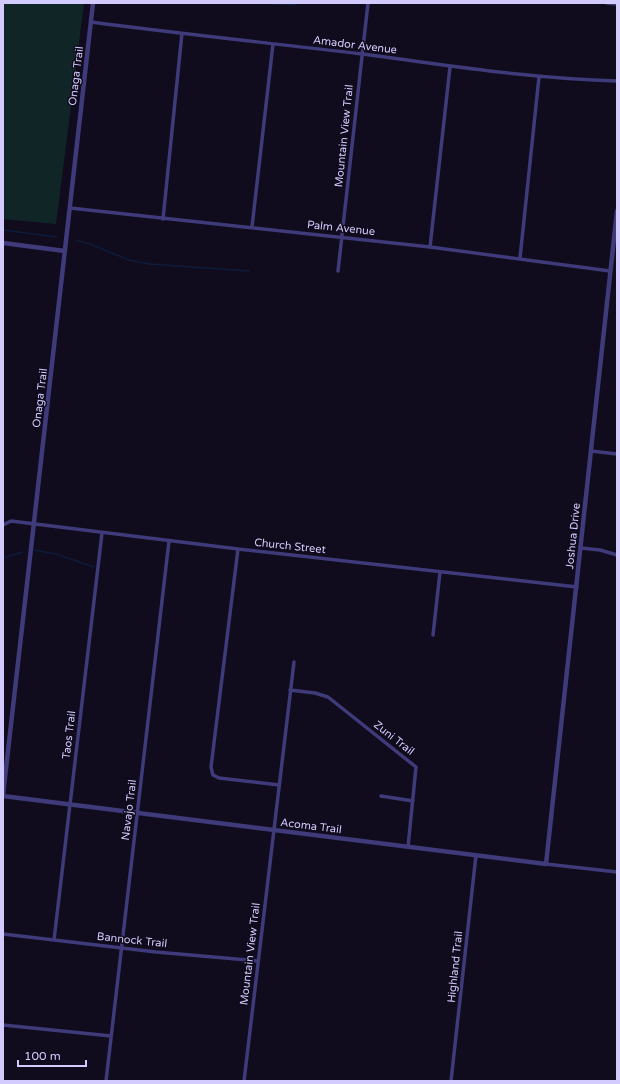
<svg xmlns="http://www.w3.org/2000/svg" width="620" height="1084" font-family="'Varela Round',sans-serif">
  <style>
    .green { fill: #102626 }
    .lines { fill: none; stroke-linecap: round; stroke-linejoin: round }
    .stream { stroke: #0d1c3c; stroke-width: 1.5 }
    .minor { stroke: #3f3a7a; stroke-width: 3.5 }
    .tertiary { stroke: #3f3a7a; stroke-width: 4.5 }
    .labels { text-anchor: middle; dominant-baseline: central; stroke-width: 3; stroke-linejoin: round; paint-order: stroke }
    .street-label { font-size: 11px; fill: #d3cbfd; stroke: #100c1d }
  </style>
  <rect width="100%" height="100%" fill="#100c1d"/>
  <path class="green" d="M 3,3 L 84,3 L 56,224 L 3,219 Z"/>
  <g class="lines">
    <path class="stream" d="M 265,3 L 292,5 L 299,3
      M 3,230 L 57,237
      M 76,240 L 90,244 L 129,260 L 150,264 L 249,271
      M 34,550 L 56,554 L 94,567
      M 3,558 L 23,552"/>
    <path class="minor" d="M 607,3 L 617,4
      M 91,22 C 181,34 271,43 362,54 C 447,65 531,79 617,81
      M 70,208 L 430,247 L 610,271
      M 163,219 L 182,33
      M 252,227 L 273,44
      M 430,247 L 450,67
      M 520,258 L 539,77
      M 338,271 L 368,3
      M 591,451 L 617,454
      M 3,525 L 11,521 L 238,549 L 577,587
      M 581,548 L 600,550 L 617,555
      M 238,549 L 211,767 L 213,775 L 219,778 L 279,785
      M 433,635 L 440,572
      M 290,690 L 315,693 L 328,697 L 416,767 L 408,847
      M 381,796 L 413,801
      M 546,864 L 617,872
      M 3,934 L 156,952 L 258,961
      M 54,940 L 102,533
      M 3,1025 L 111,1036
      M 106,1081 L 169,541
      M 244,1081 L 294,662
      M 451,1081 L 476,855"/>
    <path class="tertiary" d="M 3,243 L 65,251
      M 3,795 L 93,3
      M 3,796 L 546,864 L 617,211"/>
  </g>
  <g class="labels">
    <g class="street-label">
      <text transform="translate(355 45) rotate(7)">Amador Avenue</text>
      <text transform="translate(76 76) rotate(-83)">Onaga Trail</text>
      <text transform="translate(344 136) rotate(-84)">Mountain View Trail</text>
      <text transform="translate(341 228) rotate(6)">Palm Avenue</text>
      <text transform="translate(40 398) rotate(-83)">Onaga Trail</text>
      <text transform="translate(573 536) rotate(-84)">Joshua Drive</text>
      <text transform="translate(290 546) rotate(6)">Church Street</text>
      <text transform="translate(69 735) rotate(-83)">Taos Trail</text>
      <text transform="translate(394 738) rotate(38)">Zuni Trail</text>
      <text transform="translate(129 810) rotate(-83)">Navajo Trail</text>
      <text transform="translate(311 826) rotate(7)">Acoma Trail</text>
      <text transform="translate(132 940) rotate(6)">Bannock Trail</text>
      <text transform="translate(250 954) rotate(-83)">Mountain View Trail</text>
      <text transform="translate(455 967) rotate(-84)">Highland Trail</text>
    </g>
  </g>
  <rect width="620" height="1084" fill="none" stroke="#d3cbfd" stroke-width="8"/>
  <path d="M18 1060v6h68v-6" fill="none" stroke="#d3cbfd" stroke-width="2"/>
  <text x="24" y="1060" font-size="12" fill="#d3cbfd" stroke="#100c1d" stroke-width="3" paint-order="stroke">100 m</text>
</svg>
